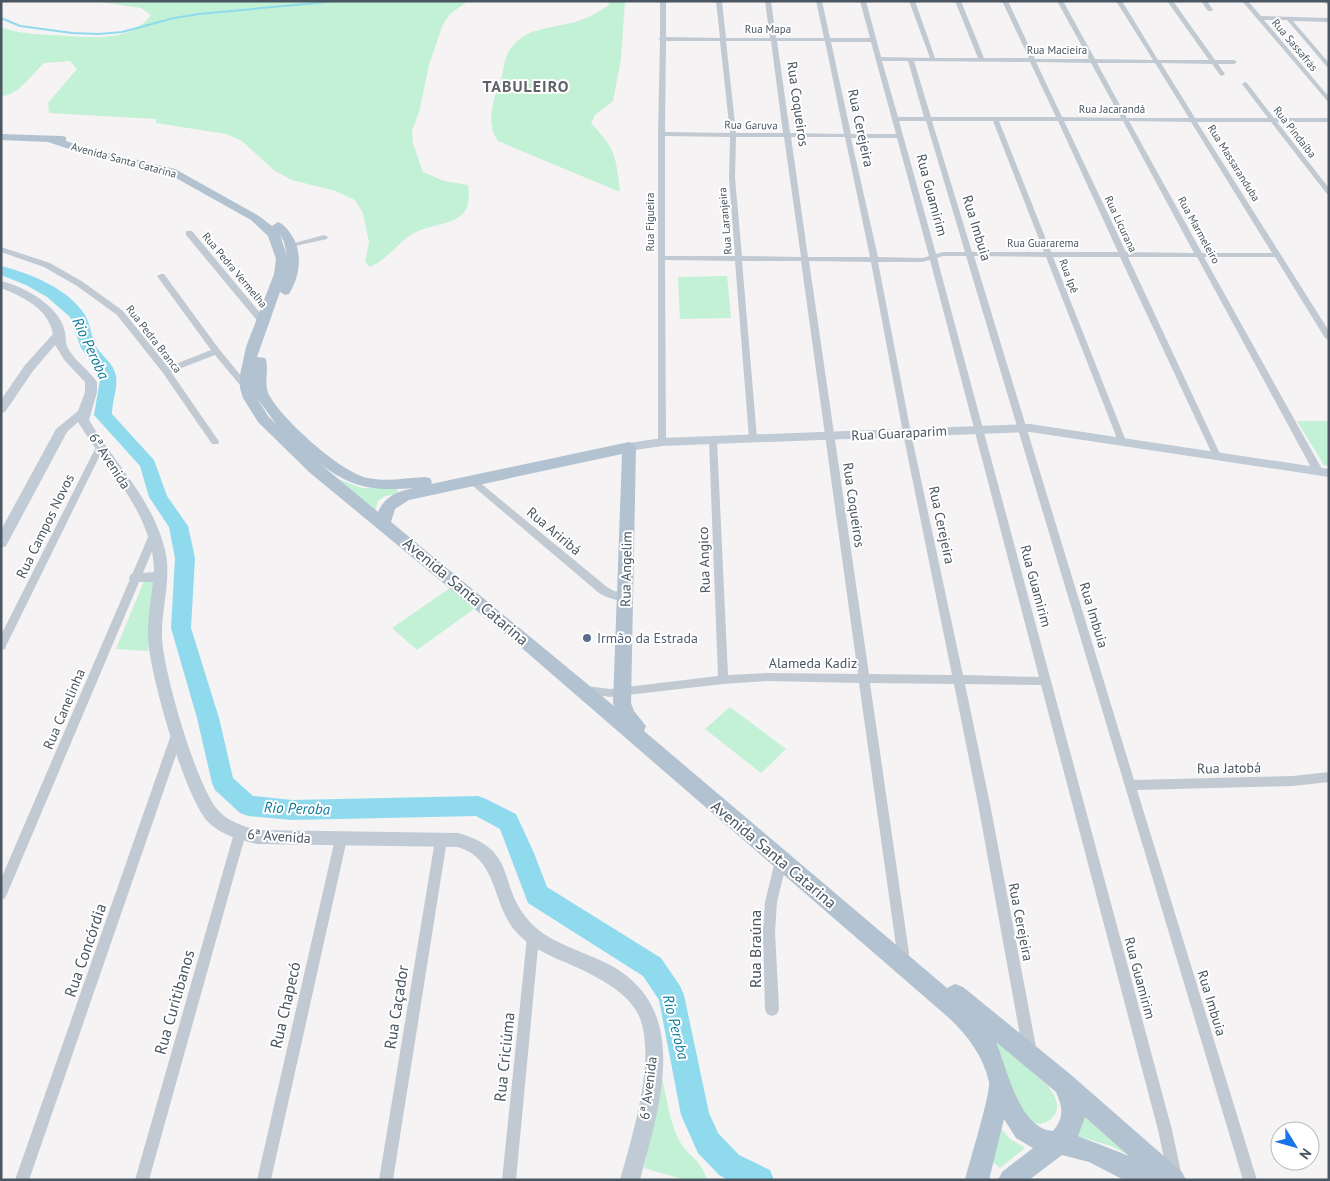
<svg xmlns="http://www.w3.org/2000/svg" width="1330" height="1181" font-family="'PT Sans',sans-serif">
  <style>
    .green { fill: #c3f1d5 }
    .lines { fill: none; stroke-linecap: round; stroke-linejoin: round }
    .stream { stroke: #90daee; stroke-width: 2 }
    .river { fill: #90daee; fill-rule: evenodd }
    .street { fill: #c1cad2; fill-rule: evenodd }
    .secondary { fill: #c1cbd6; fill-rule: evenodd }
    .primary { fill: #b3c2d1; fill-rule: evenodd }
    .service-dot { fill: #5c6f8a; stroke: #fff; stroke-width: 2 }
    .labels { text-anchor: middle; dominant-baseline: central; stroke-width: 4; stroke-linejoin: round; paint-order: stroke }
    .far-street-label { font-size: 11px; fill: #4a5661; stroke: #fff }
    .street-label { font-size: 14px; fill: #4a5661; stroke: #fff }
    .service-label { font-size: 14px; fill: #4e5e75; stroke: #fff; text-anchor: start }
    .water-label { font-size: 15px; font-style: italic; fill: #0c7c9b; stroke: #fff }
    .far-district-label { font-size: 16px; font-weight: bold; letter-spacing: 1px; fill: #5f6368; stroke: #fff }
    .near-street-label { font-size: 16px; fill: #4a5661; stroke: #fff }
  </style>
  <rect width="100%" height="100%" fill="#f5f3f3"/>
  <path class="green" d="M 94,1 L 468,1 L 450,14 L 443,24 L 429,65 L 419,112 L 412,131 L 413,144 L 423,172 L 444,181 L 468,185 C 475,228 439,220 414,233 C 398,242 388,259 370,267 L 365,262 L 369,242 L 363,213 L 355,200 L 336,191 L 292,180 L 275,171 L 242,141 L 226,134 L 156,123 L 156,119 L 49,113 L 48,103 L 77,69 L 70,61 L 44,63 C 33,73 17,97 1,96 L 1,27 C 17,34 37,34 54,35 C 86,37 130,44 151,15 L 141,8 Z
    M 608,1 L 625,1 L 621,59 L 613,101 L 595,115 L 591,123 C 616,150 616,156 620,192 L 498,141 C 496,137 492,132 492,127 C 489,114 495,94 500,82 C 504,73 503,62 508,53 C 522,26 554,29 578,21 C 590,17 599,12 609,5 Z
    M 727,276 L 731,318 L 680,319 L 678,277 Z
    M 1297,421 L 1329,421 L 1329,466 L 1324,465 Z
    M 338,479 L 362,488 L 397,488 L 398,494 L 385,496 L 378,501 L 375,511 Z
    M 154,579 L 148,651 L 116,649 L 144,581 Z
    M 450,588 L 474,609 L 417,650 L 392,628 Z
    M 730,707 L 786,749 L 761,773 L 705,729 Z
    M 992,1037 L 1048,1086 C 1052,1092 1056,1097 1057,1105 C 1058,1117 1043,1128 1031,1122 C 1028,1121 1025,1116 1022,1114 Z
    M 662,1078 C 667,1099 670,1124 680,1142 C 690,1158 701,1159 707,1180 L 685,1180 L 644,1168 Z
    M 1080,1107 L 1142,1162 L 1111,1146 L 1078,1136 Z
    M 996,1123 L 1010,1139 L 1025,1148 L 1000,1168 L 988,1158 Z"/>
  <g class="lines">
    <path class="stream" d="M 1,18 L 20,26 L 72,33 L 99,34 L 122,32 L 174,18 L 199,14 L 338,1"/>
    <path class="river" d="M 1,266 C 30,273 69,289 85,315 C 91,325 91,338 97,348 C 103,357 114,364 116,376 C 118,388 112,401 112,414 L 154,460 L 167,496 L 188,526 L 195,558 L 191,628 L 219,718 L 233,778 L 253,796 L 292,800 L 478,796 L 486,799 L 516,814 L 534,853 L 547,887 L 661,958 L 680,986 L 684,995 L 709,1113 L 718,1133 L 739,1155 L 770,1170 L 774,1180 L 728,1180 L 719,1175 L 698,1153 L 681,1115 L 659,1000 L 643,976 L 528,903 L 500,829 L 476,816 L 292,820 L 248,816 L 240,813 L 215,790 L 212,783 L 197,718 L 171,628 L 175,558 L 169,527 L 149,497 L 140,466 L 94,415 L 100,380 L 99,373 L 81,348 L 70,317 L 47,297 L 26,285 L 1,275 Z"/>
    <path class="street" d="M 660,1 L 666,1 L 666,37 L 720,38 L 716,1 L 722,1 L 726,38 L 770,38 L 765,1 L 771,1 L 776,38 L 824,38 L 816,1 L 822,1 L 830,38 L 870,38 L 860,1 L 866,1 L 881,57 L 930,58 L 909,1 L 915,1 L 935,58 L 978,58 L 955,1 L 961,1 L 984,58 L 1029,58 L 1002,1 L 1008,1 L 1035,59 L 1089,59 L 1057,1 L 1063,1 L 1095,59 L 1153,60 L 1116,1 L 1122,1 L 1158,60 L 1209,60 L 1167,1 L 1173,1 L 1215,60 L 1234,60 L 1237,62 L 1234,64 L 1218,64 L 1225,74 L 1222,76 L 1220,75 L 1212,64 L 1161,63 L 1195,118 L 1268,118 L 1242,84 L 1245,82 L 1247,83 L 1274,118 L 1329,118 L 1329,122 L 1277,122 L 1329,188 L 1329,195 L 1327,194 L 1271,122 L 1197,122 L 1329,331 L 1329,340 L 1325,338 L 1275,257 L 1204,257 L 1323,471 L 1321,473 L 1318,474 L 1313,471 L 1197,257 L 1128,257 L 1221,456 L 1217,459 L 1213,456 L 1120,257 L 1053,257 L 1126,441 L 1122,444 L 1118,441 L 1046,257 L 974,256 L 1134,780 L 1293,776 L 1329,772 L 1329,782 L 1293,786 L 1137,790 L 1257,1180 L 1243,1180 L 966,256 L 943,256 L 937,258 L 1172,1130 L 1182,1177 L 1181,1180 L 1169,1180 L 1168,1177 L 1158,1130 L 1041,685 L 965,684 L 990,804 L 1037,1052 L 1035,1057 L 1030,1059 L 1025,1057 L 1023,1052 L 978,804 L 954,684 L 870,683 L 909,953 L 908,957 L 903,959 L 898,957 L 897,953 L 859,683 L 767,681 L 723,684 L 610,697 L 582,693 L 581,690 L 582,687 L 586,686 L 610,689 L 718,676 L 709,440 L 713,437 L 717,440 L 728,675 L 767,673 L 858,674 L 801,261 L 742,261 L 757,438 L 753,441 L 749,438 L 735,261 L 665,260 L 666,442 L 662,445 L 658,442 L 658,134 L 660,40 L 658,39 L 660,38 ZM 666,41 L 720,41 L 730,133 L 665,132 ZM 726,41 L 771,41 L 783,133 L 736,133 ZM 777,41 L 825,41 L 844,134 L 790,133 ZM 831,42 L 871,42 L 896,134 L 851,134 ZM 882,61 L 908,61 L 924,117 L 898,117 ZM 914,61 L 1030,62 L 1056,117 L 931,117 ZM 1036,62 L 1091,63 L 1121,118 L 1062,117 ZM 1097,63 L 1155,63 L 1189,118 L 1127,118 ZM 899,121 L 926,121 L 965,252 L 943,252 L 936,254 ZM 932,121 L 993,121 L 1044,252 L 972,252 ZM 999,121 L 1058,121 L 1118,252 L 1051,252 ZM 1064,121 L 1123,121 L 1194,253 L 1126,252 ZM 1129,121 L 1191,122 L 1272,253 L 1202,253 ZM 665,136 L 730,137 L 729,178 L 735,256 L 665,256 ZM 736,137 L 784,137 L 801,257 L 742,256 L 735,178 ZM 791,137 L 845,137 L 870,257 L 808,257 ZM 851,138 L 897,138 L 929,256 L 922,258 L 878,257 ZM 930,260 L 1039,677 L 963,675 L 911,433 L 878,262 L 922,262 ZM 809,261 L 871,262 L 903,433 L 952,675 L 869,674 Z
      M 1201,1 L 1207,1 L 1213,10 L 1212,11 L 1208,11 Z
      M 1242,1 L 1248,1 L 1261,16 L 1329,18 L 1329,22 L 1293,21 L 1329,63 L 1329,69 L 1287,20 L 1264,20 L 1329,97 L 1329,103 Z
      M 1323,1 L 1329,1 L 1329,6 Z
      M 186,231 L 192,231 L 266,320 L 266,324 L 260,324 L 186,235 Z
      M 324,235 L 328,237 L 327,239 L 291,247 L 287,245 Z
      M 1,247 L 50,263 L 83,282 L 123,311 L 168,367 L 211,350 L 157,276 L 161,274 L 164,274 L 219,349 L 251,388 L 247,391 L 244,390 L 215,355 L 171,372 L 218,440 L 219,442 L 218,444 L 212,444 L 163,373 L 117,315 L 77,286 L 44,267 L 1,252 Z
      M 101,442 L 105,445 L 6,646 L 5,649 L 1,650 L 1,635 L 97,445 Z
      M 470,476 L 473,477 L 607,587 L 614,591 L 629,594 L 630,597 L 629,600 C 618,602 608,598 599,593 L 467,481 L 465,479 Z
      M 154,531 L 159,535 L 7,894 L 5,898 L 1,900 L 1,879 L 149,535 Z
      M 178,727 L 182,729 L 184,732 L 29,1180 L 15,1180 L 172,732 L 174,729 Z
      M 240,828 L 244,829 L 246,833 L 149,1180 L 135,1180 L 234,833 L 236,829 Z
      M 341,834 L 345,835 L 347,839 L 271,1180 L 257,1180 L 335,839 L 337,835 Z
      M 441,835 L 445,836 L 447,840 L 393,1180 L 379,1180 L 435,840 L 437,836 Z
      M 781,855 L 785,857 L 787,861 L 777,902 L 775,932 L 779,1009 L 777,1014 L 772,1016 L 767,1014 L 765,1009 L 763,932 L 765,902 L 775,861 L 777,857 Z
      M 533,931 L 537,933 L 539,937 L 516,1180 L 502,1180 L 527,937 L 529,933 Z"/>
    <path class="secondary" d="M 1,281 C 25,287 60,306 65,332 C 66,338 65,344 69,350 C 76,362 89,370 97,382 L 97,392 L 89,420 C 114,462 151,498 164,546 C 173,576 161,607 162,637 C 163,671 196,784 217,809 C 227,821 242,826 257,830 L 458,833 C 520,850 496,886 530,922 C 550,944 584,951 610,965 C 693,1010 659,1107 640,1180 L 620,1180 C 632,1137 657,1058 639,1016 C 631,998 611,985 594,976 C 570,962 538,955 518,934 C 491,907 500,860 458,847 L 257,844 C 240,840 222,835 209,823 C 185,799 150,675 148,639 C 147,621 151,601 153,582 L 131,582 L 129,578 L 131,574 L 154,572 C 154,514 106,469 78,422 L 67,432 L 6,546 L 1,548 L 1,530 L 56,429 L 78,411 L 85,392 L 85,382 L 65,361 L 55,345 L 33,371 L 5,412 L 1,413 L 1,400 L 25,365 L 53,334 C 48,308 23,297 1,288 Z
      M 1030,424 L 1329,469 L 1329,477 L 1030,432 L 662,446 L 629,451 L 623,447 L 629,443 L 662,438 Z"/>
    <path class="primary" d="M 1,134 L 62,136 L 66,137 L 66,141 L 91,149 L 175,169 L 259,216 L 272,226 L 278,222 C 283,224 287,228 290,233 C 303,250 301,275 289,294 L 285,295 L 280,292 L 257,357 L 265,358 C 270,367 263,383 269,395 C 282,419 341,473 368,478 C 386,482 406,478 425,477 L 430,478 L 432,482 L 431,484 L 629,442 L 634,444 L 636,447 L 631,703 L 634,711 L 646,726 L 644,731 L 947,988 L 955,984 L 963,987 L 1070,1074 L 1182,1172 L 1186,1180 L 1124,1180 L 1089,1162 L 1062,1155 L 1029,1180 L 998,1180 L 1002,1172 L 1033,1148 L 1016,1138 L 1004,1119 L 989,1180 L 965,1180 C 969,1164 991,1092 989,1082 C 983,1056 968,1036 949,1018 L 516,643 L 309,472 L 258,422 L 243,398 L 240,388 L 240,375 L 246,347 L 274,274 L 276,259 L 268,236 L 251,220 L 167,173 L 84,154 L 48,142 L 1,140 ZM 280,235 L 284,242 L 287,256 ZM 257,398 L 276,424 L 268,416 ZM 622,454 L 613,703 L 614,706 L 391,522 L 395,509 L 409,500 ZM 312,457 C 346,486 369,492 413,488 C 397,492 385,496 378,512 ZM 996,1042 L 1056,1092 C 1063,1107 1064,1118 1053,1131 C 1019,1129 1007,1068 996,1042 ZM 1085,1117 L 1129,1156 L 1078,1136 Z"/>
  </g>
  <circle class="service-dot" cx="587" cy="638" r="5"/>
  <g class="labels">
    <g class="far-street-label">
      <text x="768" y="29">Rua Mapa</text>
      <text transform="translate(1295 45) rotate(50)">Rua Sassafrás</text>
      <text x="1057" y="50">Rua Macieira</text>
      <text x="1112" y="109">Rua Jacarandá</text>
      <text transform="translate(751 125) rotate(1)">Rua Garuva</text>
      <text transform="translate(1295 132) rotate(52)">Rua Pindaíba</text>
      <text transform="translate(124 160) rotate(15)">Avenida Santa Catarina</text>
      <text transform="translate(1234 163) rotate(58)">Rua Massaranduba</text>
      <text transform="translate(725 221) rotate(-95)">Rua Laranjeira</text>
      <text transform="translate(650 222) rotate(-90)">Rua Figueira</text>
      <text transform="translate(1121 224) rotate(65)">Rua Licurana</text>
      <text transform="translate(1199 230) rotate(61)">Rua Marmeleiro</text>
      <text x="1043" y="243">Rua Guararema</text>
      <text transform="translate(235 270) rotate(50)">Rua Pedra Vermelha</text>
      <text transform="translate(1069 276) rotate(69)">Rua Ipê</text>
      <text transform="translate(154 339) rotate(52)">Rua Pedra Branca</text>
    </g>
    <g class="street-label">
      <text transform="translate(798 104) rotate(82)">Rua Coqueiros</text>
      <text transform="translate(861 128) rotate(78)">Rua Cerejeira</text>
      <text transform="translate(932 195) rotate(75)">Rua Guamirim</text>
      <text transform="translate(977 228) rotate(73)">Rua Imbuia</text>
      <text transform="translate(899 433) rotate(-3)">Rua Guaraparim</text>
      <text transform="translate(110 461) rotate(57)">6ª Avenida</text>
      <text transform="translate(854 505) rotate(82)">Rua Coqueiros</text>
      <text transform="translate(942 525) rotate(78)">Rua Cerejeira</text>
      <text transform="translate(45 526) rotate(-64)">Rua Campos Novos</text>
      <text transform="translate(554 531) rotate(40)">Rua Ariribá</text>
      <text transform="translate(704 560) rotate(-92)">Rua Angico</text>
      <text transform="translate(626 569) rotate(-89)">Rua Angelim</text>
      <text transform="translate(1036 586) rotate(75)">Rua Guamirim</text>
      <text transform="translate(1094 615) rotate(73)">Rua Imbuia</text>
      <text x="813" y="663">Alameda Kadiz</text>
      <text transform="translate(64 709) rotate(-67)">Rua Canelinha</text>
      <text transform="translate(1229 768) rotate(-1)">Rua Jatobá</text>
      <text transform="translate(279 836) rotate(4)">6ª Avenida</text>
      <text transform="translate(1021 922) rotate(79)">Rua Cerejeira</text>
      <text transform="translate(1140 978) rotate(75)">Rua Guamirim</text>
      <text transform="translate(1212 1003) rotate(73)">Rua Imbuia</text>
      <text transform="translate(648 1088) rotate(-83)">6ª Avenida</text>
    </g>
    <g class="service-label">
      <text x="597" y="638">Irmão da Estrada</text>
    </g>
    <g class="water-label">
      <text transform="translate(91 348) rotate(65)">Rio Peroba</text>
      <text transform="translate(297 808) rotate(2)">Rio Peroba</text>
      <text transform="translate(676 1027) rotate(76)">Rio Peroba</text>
    </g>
    <g class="far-district-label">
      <text x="526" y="86">TABULEIRO</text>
    </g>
    <g class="near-street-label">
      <text transform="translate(466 591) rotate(40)">Avenida Santa Catarina</text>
      <text transform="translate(774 854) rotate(40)">Avenida Santa Catarina</text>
      <text transform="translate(755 949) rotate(-90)">Rua Braúna</text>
      <text transform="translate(85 950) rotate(-71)">Rua Concórdia</text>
      <text transform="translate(174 1002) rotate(-74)">Rua Curitibanos</text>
      <text transform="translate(285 1005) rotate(-77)">Rua Chapecó</text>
      <text transform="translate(396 1007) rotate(-81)">Rua Caçador</text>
      <text transform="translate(504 1057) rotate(-84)">Rua Criciúma</text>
    </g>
  </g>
  <rect width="1330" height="1181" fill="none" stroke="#4a5661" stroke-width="5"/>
  <g transform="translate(1295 1146) rotate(127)"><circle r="24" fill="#ffffff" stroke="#b7bbc0"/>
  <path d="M0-4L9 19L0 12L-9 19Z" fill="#1a73e8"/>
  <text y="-8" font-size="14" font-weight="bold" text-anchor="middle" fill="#4a5661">N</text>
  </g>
</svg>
